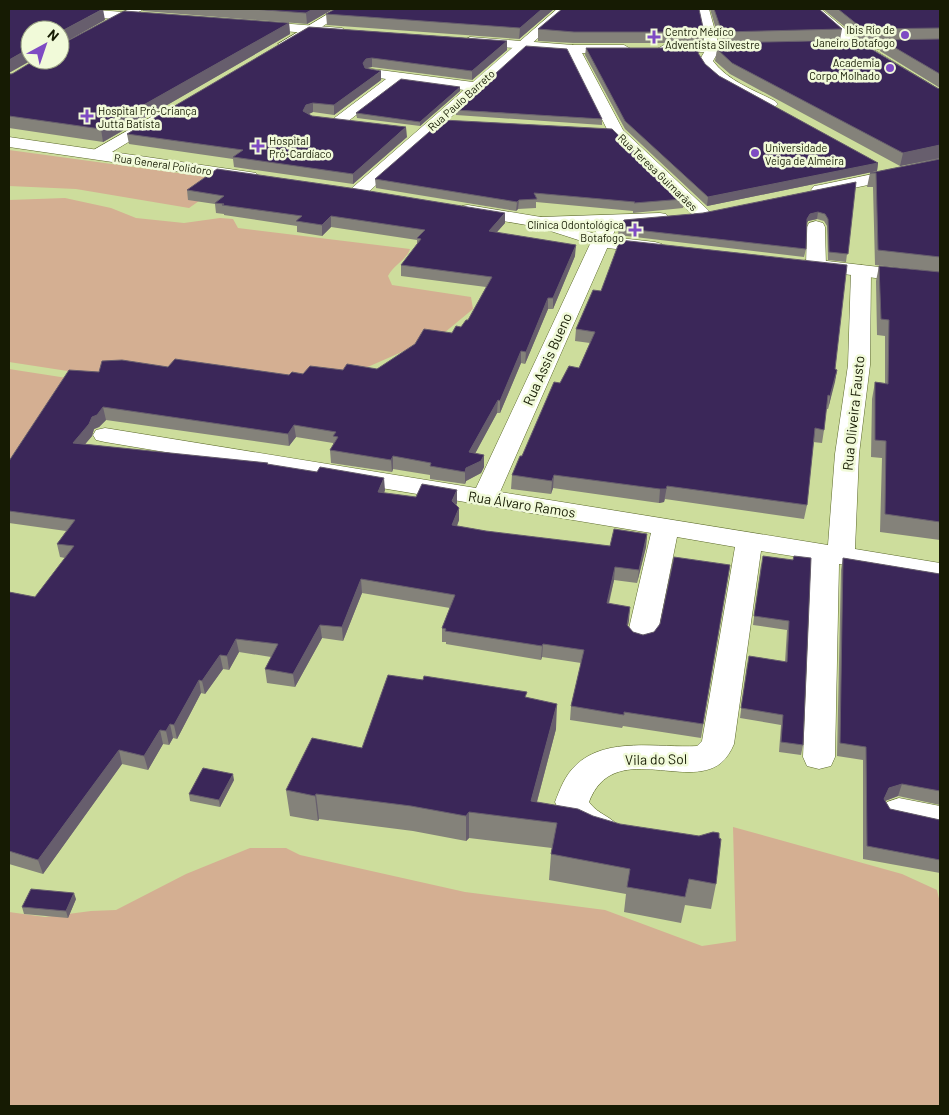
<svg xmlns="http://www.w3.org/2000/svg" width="949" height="1115" font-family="Barlow,sans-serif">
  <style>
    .green { fill: #d4af92 }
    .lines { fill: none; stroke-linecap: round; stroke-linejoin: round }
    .minor-casing { stroke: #5c692b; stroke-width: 1 }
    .tertiary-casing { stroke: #5c692b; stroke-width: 1 }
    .secondary-casing { stroke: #5c692b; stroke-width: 1 }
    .minor { fill: #fff; fill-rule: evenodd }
    .tertiary { fill: #fff; fill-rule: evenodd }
    .secondary { fill: #fff; fill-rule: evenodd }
    .wall { fill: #84827a }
    .shaded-wall { fill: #675e6d }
    .building { fill: #3b2759; stroke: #675e6d }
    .poi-dot { fill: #7e4bc3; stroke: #f1fad9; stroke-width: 2 }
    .labels { text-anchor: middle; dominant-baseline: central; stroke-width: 5; stroke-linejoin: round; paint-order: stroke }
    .far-poi-label { font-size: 11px; fill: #161b03; stroke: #f1fad9; text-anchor: start }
    .far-street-label { font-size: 11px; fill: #161b03; stroke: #f1fad9 }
    .street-label { font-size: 14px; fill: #161b03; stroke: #f1fad9 }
  </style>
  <rect width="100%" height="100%" fill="#cddd9c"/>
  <path class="green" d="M 9,150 L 229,180 L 189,208 L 76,189 L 9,186 Z
    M 65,198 L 111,208 L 136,218 L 184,223 L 220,218 L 233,219 L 238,228 L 410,249 C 406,261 394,264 388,276 L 392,285 L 471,297 L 473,309 L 427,347 L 404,351 L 354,373 L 322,383 L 187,365 L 162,367 L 145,372 L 74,372 L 9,362 L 9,200 Z
    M 9,369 L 67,378 L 9,460 Z
    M 733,827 L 902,874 L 937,890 L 940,903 L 940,1106 L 9,1106 L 9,912 L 45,917 L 91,911 L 116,910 L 186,874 L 250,848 L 286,848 L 300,855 L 465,892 L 605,910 L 702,946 L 736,941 Z"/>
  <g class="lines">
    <defs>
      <path id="minor" d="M 129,9 L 144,9 L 60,56 L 60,47 Z
        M 336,9 L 350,9 L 290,47 L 285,48 L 278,44 Z
        M 557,9 L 570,9 L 364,196 L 358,197 L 352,196 L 349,192 L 352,188 L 464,90 L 401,81 L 343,125 L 333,125 L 330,122 L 333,119 L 386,79 L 367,76 L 365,73 L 367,70 L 372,69 L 473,82 Z
        M 697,9 L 709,9 L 720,49 L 713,61 C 728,81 754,90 775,101 L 778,104 L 775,107 C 761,111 723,87 712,77 C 707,72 703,67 699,61 L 706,49 Z
        M 808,9 L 821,9 L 861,42 L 940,90 L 940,100 L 935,99 L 851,48 Z
        M 573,45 L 580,49 L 623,130 L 708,210 L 711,214 L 708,218 L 702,219 L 696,218 L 610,135 L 566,49 Z
        M 160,112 L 165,114 L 168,117 L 165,120 L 102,158 L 90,158 L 88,155 L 90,152 Z
        M 940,160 L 940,170 L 820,195 L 814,194 L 811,190 L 814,186 L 820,185 Z
        M 660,213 L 666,214 L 669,218 L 666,222 L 616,228 L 500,492 L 828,545 L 835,454 L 848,365 L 851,271 L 854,267 L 861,265 L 868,267 L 871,271 L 870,365 L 859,454 L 855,549 L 940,563 L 940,581 L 839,564 L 835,757 L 831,766 L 819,769 L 807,766 L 803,757 L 811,559 L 761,551 L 734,744 C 731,751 727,758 721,763 C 686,791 613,739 589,802 C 598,815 613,816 621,830 L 615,840 C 585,850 566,828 555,802 C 560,789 565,775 576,765 C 606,736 659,748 697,746 L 702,741 L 735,547 L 677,537 L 657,637 L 652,644 L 642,647 L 632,644 L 627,637 L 651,533 L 105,442 L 96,440 L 93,435 L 96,430 L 105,428 L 476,488 L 598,227 L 541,227 L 535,226 L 532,222 L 535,218 L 541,217 Z
        M 816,221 L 823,223 L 825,227 L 826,266 L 823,270 L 816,272 L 809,270 L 806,266 L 807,227 L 809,223 Z
        M 899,798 L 940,806 L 940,832 L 887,820 L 882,811 L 887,802 Z"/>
      <path id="tertiary" d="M 31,9 L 82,9 L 152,14 L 158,18 L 152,22 L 37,13 Z
        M 253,21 L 342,28 L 349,32 L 342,36 L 248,28 L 247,25 Z
        M 470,37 L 573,45 L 624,45 L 631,49 L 624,53 L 573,53 L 465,44 L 463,41 Z
        M 940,40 L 940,48 L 827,50 L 820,46 L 827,42 Z
        M 754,44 L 759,45 L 761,48 L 759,51 L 664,53 L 657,49 L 664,45 Z"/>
      <path id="secondary" d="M 9,137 L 250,172 L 256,173 L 259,177 L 256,181 L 250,182 L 9,147 Z
        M 468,205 L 541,217 L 602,236 L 655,242 L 662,244 L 664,248 L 662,252 L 655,254 L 600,247 L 538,227 L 462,214 L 459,210 L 462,206 Z
        M 810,259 L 940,274 L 940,286 L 803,269 L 800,265 L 803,261 Z"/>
    </defs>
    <use href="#minor" class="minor-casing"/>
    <use href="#tertiary" class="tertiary-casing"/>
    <use href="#secondary" class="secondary-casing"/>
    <use href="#minor" class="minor"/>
    <use href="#tertiary" class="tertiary"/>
    <use href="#secondary" class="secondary"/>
  </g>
  <path class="wall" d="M 106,9 L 126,9 L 123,10 Z
    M 143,9 L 333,9 L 307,24 L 143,11 Z
    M 335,9 L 554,9 L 519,39 L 327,25 L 326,14 Z
    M 710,9 L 819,9 L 842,29 L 840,40 L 720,43 Z
    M 823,9 L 940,9 L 940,88 L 880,51 L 882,40 L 913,39 L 861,40 Z
    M 289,23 L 290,34 L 103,142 L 9,128 L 9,74 Z
    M 309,27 L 507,41 L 507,50 L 472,80 L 372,67 L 367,68 L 381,80 L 334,115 L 313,112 L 308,114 L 312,116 L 407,137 L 353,184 L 234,167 L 233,159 L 129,144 L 127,134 Z
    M 538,29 L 704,32 L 703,43 L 573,43 L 538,41 Z
    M 586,48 L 700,55 L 700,56 L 705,64 L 719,76 L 878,163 L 877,171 L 707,206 L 625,129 L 585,55 Z
    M 717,49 L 940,89 L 940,159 L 900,166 L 730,74 L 715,61 Z
    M 460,91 L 420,126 L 357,118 L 356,113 Z
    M 455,110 L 602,119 L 602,125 L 456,115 Z
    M 940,159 L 940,272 L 875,265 L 873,187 L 867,187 L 870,173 Z
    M 375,179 L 684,199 L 683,208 L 633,213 L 633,211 L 536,202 L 536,208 L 518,209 L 516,211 L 376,188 Z
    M 856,182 L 846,262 L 828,260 L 827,226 L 824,221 L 817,219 L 808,221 L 806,224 L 806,249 L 804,257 L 618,235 L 619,228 L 703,213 Z
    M 187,190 L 505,223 L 497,232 L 575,256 L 553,309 L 548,309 L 525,364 L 521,363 L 500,413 L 497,413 L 475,453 L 484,467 L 481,473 L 466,481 L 465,484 L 430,479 L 430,475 L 393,469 L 392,472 L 331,463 L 330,450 L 333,445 L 333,443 L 296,437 L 289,446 L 106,420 L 99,427 L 94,429 L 92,436 L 85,444 L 268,465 L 385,490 L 384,493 L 457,503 L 456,505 L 459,508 L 459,520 L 457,526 L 486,531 L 610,546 L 647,534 L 646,547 L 637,583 L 614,580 L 609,604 L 629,620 L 628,626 L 633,632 L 643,635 L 654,632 L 730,565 L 701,738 L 623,726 L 622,728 L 570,720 L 571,706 L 581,663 L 542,657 L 541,660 L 446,644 L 446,642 L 442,642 L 442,628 L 450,608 L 362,593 L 343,641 L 322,638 L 295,687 L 267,683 L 265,669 L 271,657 L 239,652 L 229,670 L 223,669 L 205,694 L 201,693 L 177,739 L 173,738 L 169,745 L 163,744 L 148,770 L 122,764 L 43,874 L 9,864 L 9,592 L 35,597 L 65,558 L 60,557 L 57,544 L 66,531 L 9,523 L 9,461 L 99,372 L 168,367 L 289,375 L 343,370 L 377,369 L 452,333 L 461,327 L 468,320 L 486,287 L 401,276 L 401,265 L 417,244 L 417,240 L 331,227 L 322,236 L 297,232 L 297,226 L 224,215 L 224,214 L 216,213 L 215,204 L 188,200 Z
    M 879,266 L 940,272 L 940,540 L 880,532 L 882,458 L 871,457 L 872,399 L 875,382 L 885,383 L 885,336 L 877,335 L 876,281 Z
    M 576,329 L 837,370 L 828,409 L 826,409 L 824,430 L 822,443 L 813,442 L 807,505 L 804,519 L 665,499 L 664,502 L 659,503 L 553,488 L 551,494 L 511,489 L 512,475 L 560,383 L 579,368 L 590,343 L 575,341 Z
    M 794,556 L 803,745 L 801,755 L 779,752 L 781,725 L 740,718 L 747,665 L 785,662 L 787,630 L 753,625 L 761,565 L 793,560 Z
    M 843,558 L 940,574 L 940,805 L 898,796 L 885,801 L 890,809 L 940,820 L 940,873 L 863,859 L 863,760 L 837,756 L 841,570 Z
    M 527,697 L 556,729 L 537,802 L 716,884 L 711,909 L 685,905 L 681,923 L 624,912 L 626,894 L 549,880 L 551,854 L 552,848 L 469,838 L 466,841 L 413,831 L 319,819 L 318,821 L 290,816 L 286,790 L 362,748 Z
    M 234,780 L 220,807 L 190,801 L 189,794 Z
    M 76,899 L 68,918 L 24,914 L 22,907 Z"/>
  <path class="shaded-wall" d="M 103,9 L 105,20 L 60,45 L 60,32 Z
    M 313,9 L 333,9 L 307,24 L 306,13 Z
    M 542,9 L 554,9 L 519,39 L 520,28 Z
    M 289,23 L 290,34 L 103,142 L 101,129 Z
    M 507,41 L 507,50 L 472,80 L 472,71 Z
    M 30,48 L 30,60 L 32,60 L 9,73 L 9,60 Z
    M 372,58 L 372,67 L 367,68 L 363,72 L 363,63 L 366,59 Z
    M 381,71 L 381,80 L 334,115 L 334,105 Z
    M 460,87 L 460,91 L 420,126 L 420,122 Z
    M 313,103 L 313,112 L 307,115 L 303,111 L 306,105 Z
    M 406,127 L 407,137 L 353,184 L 353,174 Z
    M 940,145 L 940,158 L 900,166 L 903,153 Z
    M 878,163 L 877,171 L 707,206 L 708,197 Z
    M 519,200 L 518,209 L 516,211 L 517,202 Z
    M 818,212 L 817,219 L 808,221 L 805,226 L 807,219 L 810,214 Z
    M 505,213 L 505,223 L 489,241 L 489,231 Z
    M 331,216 L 331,227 L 322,236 L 322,225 Z
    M 576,245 L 575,256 L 553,309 L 553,298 Z
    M 548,298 L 548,309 L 525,364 L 526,352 Z
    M 521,351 L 521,363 L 500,413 L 500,401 Z
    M 837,370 L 835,382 L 828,409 L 830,396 Z
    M 498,400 L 497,413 L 469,465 L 469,452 Z
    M 103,407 L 106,420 L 99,427 L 94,429 L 92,436 L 76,455 L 73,443 L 92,417 Z
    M 294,425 L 296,437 L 289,446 L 288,434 Z
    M 484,455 L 484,467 L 481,473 L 466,481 L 465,484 L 465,472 L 466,468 Z
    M 393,456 L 393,469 L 392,472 L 391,460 Z
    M 554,475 L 553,488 L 551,494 L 552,481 Z
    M 384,478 L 385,490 L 379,505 L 378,492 Z
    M 667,486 L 664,502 L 659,503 L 660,489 Z
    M 457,490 L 457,503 L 453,513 L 452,501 Z
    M 459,508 L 459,520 L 452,538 L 452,525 Z
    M 647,534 L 646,547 L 637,583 L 639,570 Z
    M 615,567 L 614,580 L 605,617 L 607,603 Z
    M 361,579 L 362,593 L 343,641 L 342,627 Z
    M 630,607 L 629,620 L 625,638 L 627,625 Z
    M 320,625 L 322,638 L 295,687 L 293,674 Z
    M 236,639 L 239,652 L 229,670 L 227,656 Z
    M 543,644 L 542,657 L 541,660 L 542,646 Z
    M 220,655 L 223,669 L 205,694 L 202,681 Z
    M 199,680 L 201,693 L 177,739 L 174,725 Z
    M 557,704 L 556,729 L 532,820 L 531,801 Z
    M 170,724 L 173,738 L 169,745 L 166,731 Z
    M 160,730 L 163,744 L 148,770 L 144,756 Z
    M 119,750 L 122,764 L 43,874 L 38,860 Z
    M 233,774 L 234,780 L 220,807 L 219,800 Z
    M 902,784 L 898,796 L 885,801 L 884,799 L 889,788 Z
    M 316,794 L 319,819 L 318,821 L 315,796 Z
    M 469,812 L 469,838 L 466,841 L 466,816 Z
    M 74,893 L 76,899 L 68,918 L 66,911 Z"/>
  <path class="building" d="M 9,9 L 103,9 L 60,32 L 60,30 L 30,30 L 30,48 L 9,60 Z
    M 252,9 L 313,9 L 306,13 Z
    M 335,9 L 542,9 L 520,28 L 326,14 Z
    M 562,9 L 699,9 L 704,32 L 574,32 L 538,29 Z
    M 714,9 L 819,9 L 842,29 L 722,32 Z
    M 838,9 L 940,9 L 940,28 L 863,29 Z
    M 124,11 L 289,23 L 101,129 L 9,116 L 9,74 L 12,74 L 35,60 L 60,60 L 60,45 Z
    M 309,27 L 507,41 L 472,71 L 372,58 L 366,59 L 363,63 L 365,68 L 381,71 L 334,105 L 313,103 L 306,105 L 303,111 L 312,116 L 406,127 L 353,174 L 233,157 L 243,150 L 127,134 Z
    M 940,39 L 940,74 L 882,40 Z
    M 856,40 L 937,88 L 940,89 L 940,145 L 903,153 L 732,63 L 717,49 L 720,43 Z
    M 526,46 L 567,49 L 602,119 L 455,110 Z
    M 586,48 L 701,48 L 698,53 L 705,64 L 719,76 L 878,163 L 708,197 L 625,121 Z
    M 401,79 L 460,87 L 420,122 L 356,113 Z
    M 443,120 L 612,129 L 684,199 L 634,203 L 635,202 L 534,193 L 537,199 L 519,200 L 517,202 L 375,179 Z
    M 940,159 L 940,257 L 878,250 L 876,173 L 870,173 Z
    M 217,169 L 357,189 L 505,213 L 489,231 L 576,245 L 553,298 L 548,298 L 526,352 L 521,351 L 500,401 L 498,400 L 469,452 L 484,455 L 481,461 L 466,468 L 465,472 L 430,466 L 431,463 L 393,456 L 391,460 L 330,450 L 338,437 L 333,436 L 336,432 L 294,425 L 288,434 L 103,407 L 97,415 L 92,417 L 89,424 L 73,443 L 268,463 L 267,464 L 317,472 L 320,467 L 384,478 L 378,492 L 416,497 L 422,484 L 457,490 L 452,501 L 459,508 L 452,525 L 486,531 L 610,546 L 614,529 L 647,534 L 639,570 L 615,567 L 607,603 L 630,607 L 627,625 L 633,632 L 643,635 L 654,632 L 660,624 L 674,557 L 730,565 L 703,724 L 624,712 L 624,715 L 571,706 L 584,650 L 543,644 L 542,646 L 445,631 L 446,629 L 442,628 L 455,595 L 361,579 L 342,627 L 320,625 L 293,674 L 265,669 L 278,644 L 236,639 L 227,656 L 220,655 L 202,681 L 199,680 L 174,725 L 170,724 L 166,731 L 160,730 L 144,756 L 119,750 L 38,860 L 9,851 L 9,592 L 35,597 L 74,546 L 57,544 L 75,520 L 9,511 L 9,461 L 69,370 L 99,372 L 102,361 L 122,360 L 168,367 L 175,359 L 289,375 L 292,372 L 303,374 L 310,366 L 343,370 L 347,364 L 377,369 L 415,344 L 424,329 L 452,333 L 456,326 L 461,327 L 466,320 L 468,320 L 492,277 L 401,265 L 421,239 L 417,238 L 425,230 L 331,216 L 322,225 L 296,221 L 302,216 L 222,205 L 224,204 L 215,203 L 224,196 L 187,190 Z
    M 856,182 L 848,254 L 829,252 L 828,219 L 825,214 L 818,212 L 810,214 L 807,219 L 806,249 L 619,228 L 624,220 L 703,213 Z
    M 620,240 L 847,265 L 835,369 L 837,370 L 830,396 L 828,395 L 824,430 L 815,428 L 807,505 L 667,486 L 666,489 L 660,489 L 554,475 L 552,481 L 512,475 L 520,456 L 522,456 L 554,382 L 560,383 L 569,366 L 579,368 L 595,332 L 576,329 L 593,290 L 601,291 Z
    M 879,266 L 940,272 L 940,522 L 885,514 L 886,441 L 875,440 L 875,382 L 888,384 L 889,320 L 881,319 Z
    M 763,556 L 793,560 L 794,556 L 811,558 L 803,745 L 781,742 L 783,715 L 741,708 L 749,656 L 787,662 L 789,621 L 754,616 Z
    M 843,558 L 940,574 L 940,791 L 902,784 L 889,788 L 884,799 L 890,809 L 940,820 L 940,860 L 867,846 L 866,747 L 840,743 Z
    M 388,675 L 423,680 L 424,676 L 527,692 L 525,697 L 557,704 L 531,801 L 578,809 L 593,816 L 620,824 L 699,836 L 713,832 L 719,833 L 719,838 L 721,839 L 716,884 L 689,879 L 685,897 L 627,887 L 630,869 L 551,854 L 557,823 L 469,812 L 466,816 L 411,806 L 316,794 L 315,796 L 286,790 L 312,738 L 362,748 Z
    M 203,768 L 233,774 L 219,800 L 189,794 Z
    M 31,889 L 74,893 L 66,911 L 22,907 Z"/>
  <g class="poi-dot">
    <circle cx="905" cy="35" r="5"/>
    <path d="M651.5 29.5h5v5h5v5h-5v5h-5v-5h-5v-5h5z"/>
    <circle cx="890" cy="68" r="5"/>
    <path d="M84.5 108.5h5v5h5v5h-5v5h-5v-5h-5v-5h5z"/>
    <path d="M255.5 138.5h5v5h5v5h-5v5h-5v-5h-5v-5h5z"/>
    <circle cx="755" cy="153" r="5"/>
    <path d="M632.5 222.5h5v5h5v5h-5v5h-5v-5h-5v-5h5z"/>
  </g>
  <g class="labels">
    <g class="far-poi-label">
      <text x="895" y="29" text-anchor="end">Ibis Rio de<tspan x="895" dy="13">Janeiro Botafogo</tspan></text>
      <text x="665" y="31">Centro Médico<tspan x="665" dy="13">Adventista Silvestre</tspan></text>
      <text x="880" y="62" text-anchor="end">Academia<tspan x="880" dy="13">Corpo Molhado</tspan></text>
      <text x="98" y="110">Hospital Pró-Criança<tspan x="98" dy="13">Jutta Batista</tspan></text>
      <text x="269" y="140">Hospital<tspan x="269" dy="13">Pró-Cardíaco</tspan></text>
      <text x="765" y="147">Universidade<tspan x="765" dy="13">Veiga de Almeira</tspan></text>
      <text x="624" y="224" text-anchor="end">Clínica Odontológica<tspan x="624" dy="13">Botafogo</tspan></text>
    </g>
    <g class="far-street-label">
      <text transform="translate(461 100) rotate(-42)">Rua Paulo Barreto</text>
      <text transform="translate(163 164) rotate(8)">Rua General Polidoro</text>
      <text transform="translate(658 172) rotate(44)">Rua Teresa Guimarães</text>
    </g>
    <g class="street-label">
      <text transform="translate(547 359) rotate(-66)">Rua Assis Bueno</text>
      <text transform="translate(853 413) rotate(-84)">Rua Oliveira Fausto</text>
      <text transform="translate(522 504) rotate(9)">Rua Álvaro Ramos</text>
      <text transform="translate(656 759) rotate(-1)">Vila do Sol</text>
    </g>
  </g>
  <rect width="949" height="1115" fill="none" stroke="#161b03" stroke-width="20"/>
  <g transform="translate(45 45) rotate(40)"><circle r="24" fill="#f1fad9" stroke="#99a183"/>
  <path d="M0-4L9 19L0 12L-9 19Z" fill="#7e4bc3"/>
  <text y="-8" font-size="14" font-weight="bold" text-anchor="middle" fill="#161b03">N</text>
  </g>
</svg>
